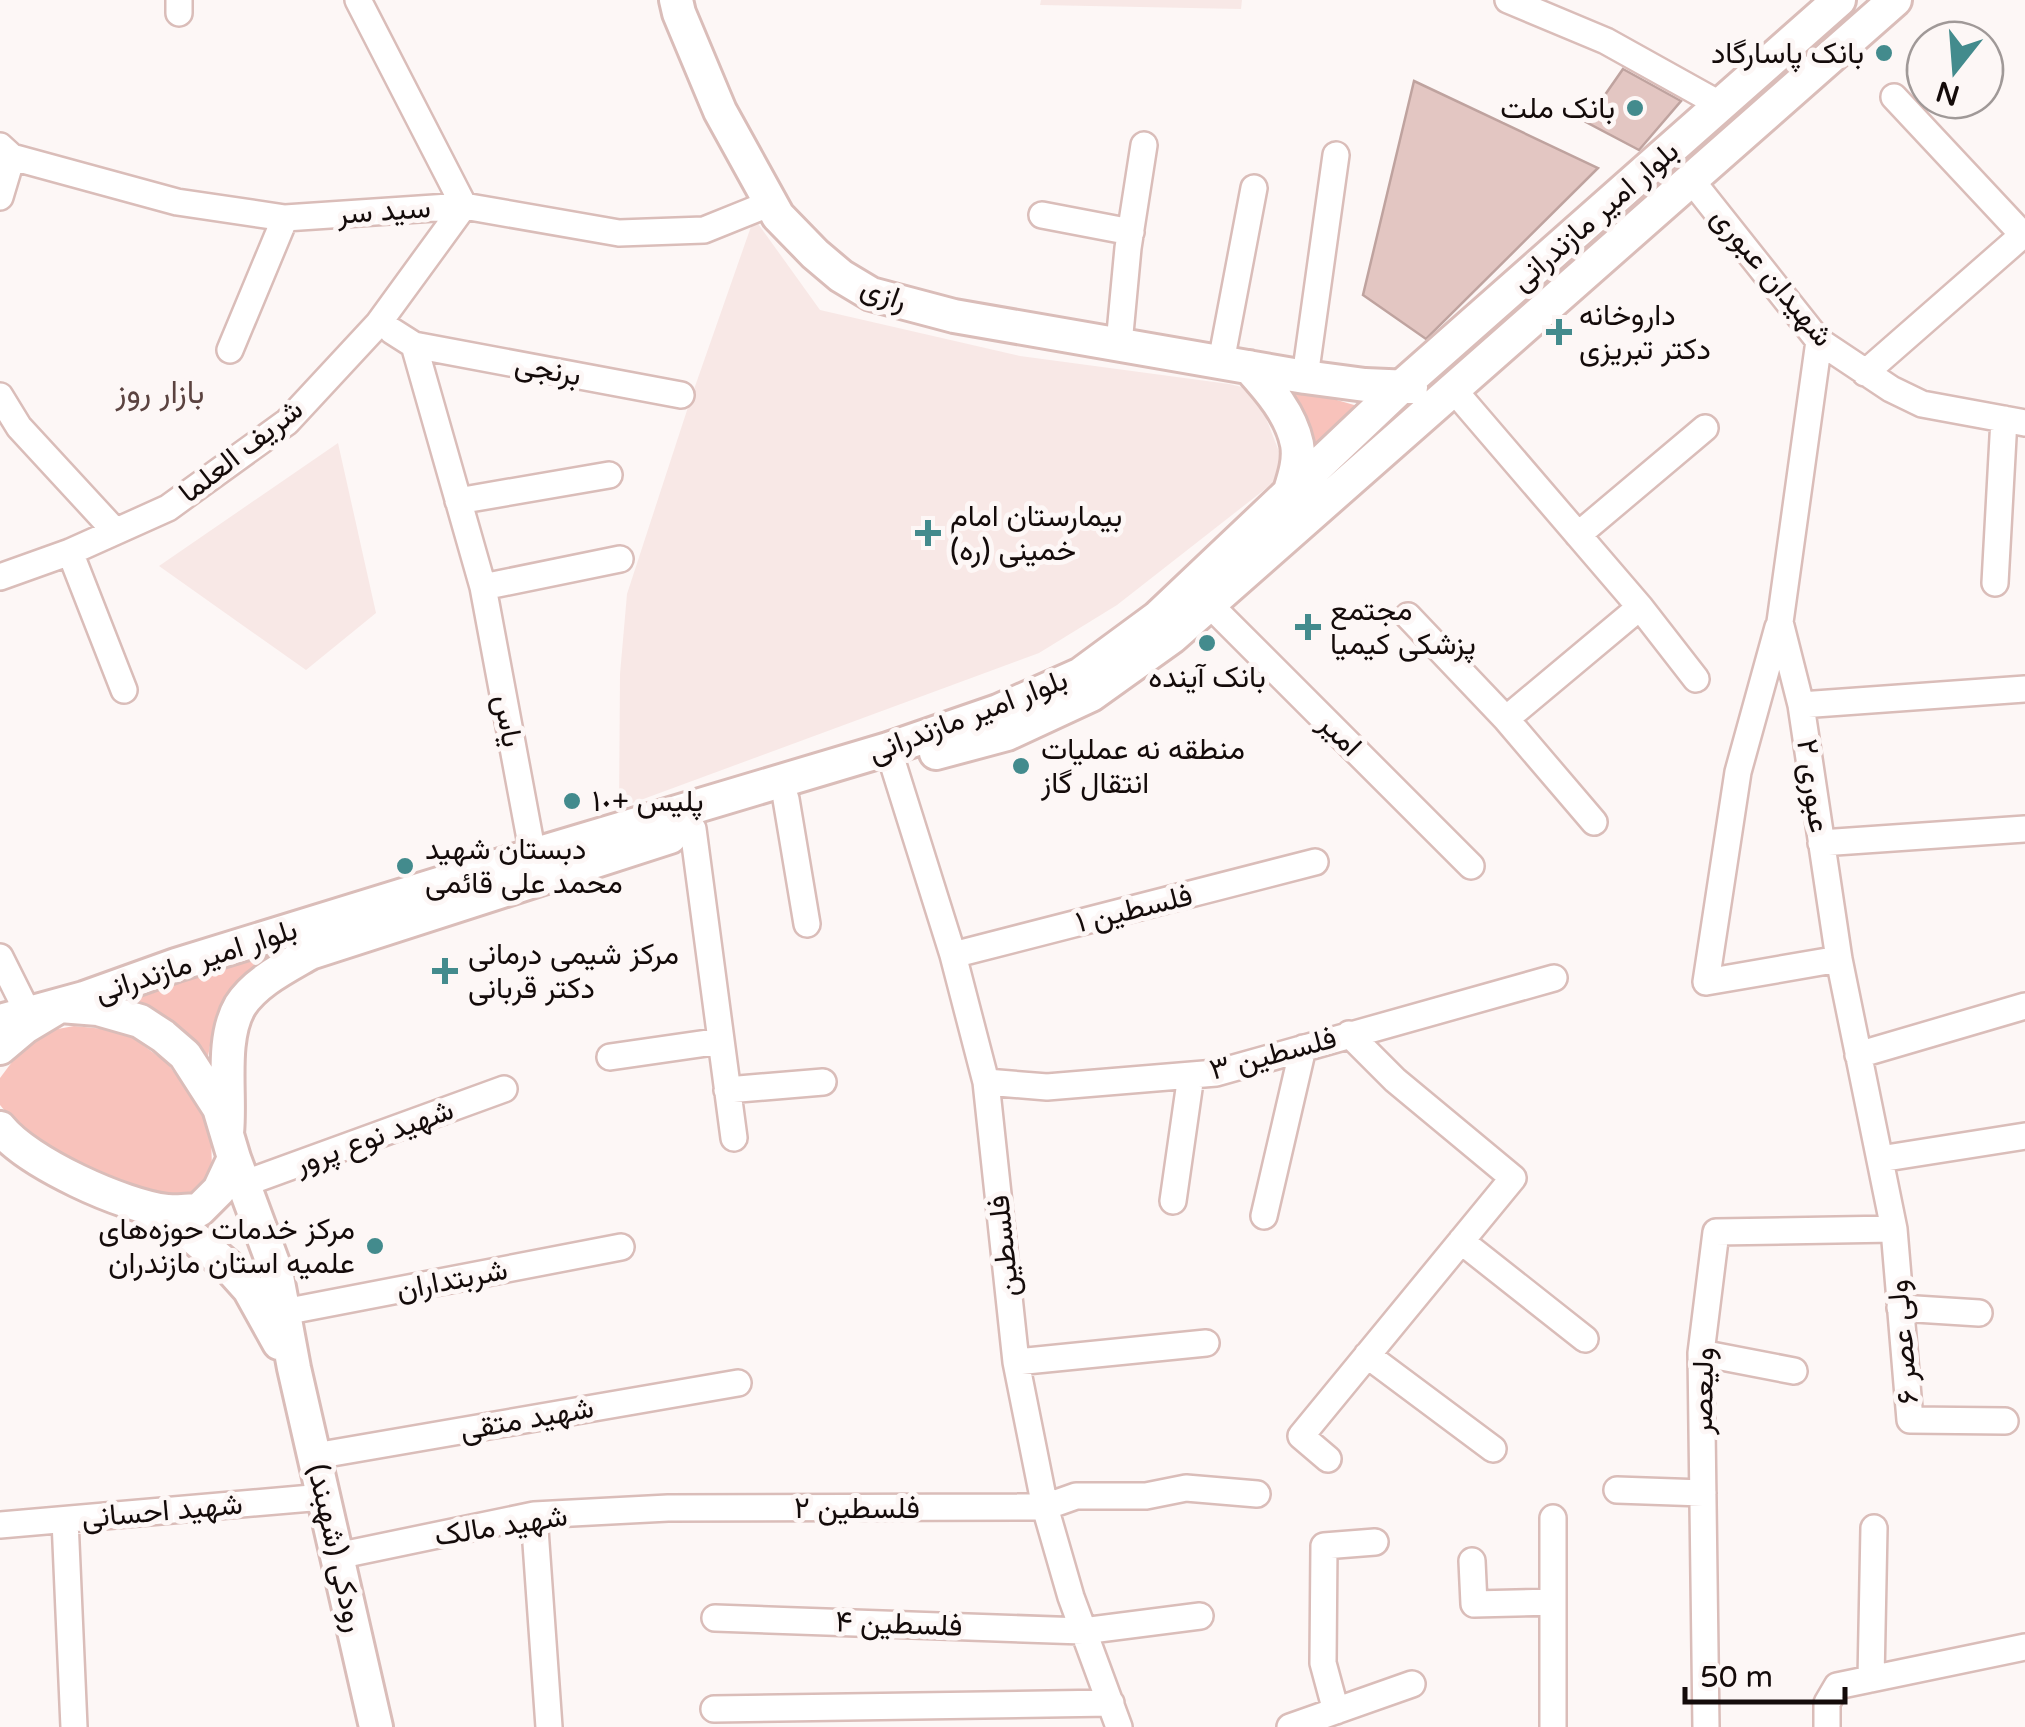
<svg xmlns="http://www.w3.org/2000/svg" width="2025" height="1727" font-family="'Varela Round',Vazirmatn,sans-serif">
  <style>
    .built { fill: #f8e8e6 }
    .green { fill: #f8c2bb }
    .building { fill: #e3c6c2; stroke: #bfa39f; stroke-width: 2.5 }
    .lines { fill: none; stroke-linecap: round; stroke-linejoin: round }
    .minor-casing { stroke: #dabdb9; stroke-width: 30 }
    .major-casing { stroke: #dabdb9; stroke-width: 38 }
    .minor { stroke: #fff; stroke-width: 25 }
    .major { stroke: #fff; stroke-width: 32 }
    .poi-dot { fill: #438b8d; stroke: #fdf7f6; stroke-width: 4 }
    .labels { text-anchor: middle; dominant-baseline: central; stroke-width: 10; stroke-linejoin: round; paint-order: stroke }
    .poi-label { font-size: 30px; fill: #140b0a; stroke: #fdf7f6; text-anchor: start }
    .street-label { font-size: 30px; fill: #140b0a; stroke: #fdf7f6 }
    .neighbourhood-label { font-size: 32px; fill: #5b4340; stroke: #fdf7f6 }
  </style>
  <rect width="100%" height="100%" fill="#fdf7f6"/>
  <path class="built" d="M 1041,0 L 1242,0 L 1241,9 L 1040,5 Z
    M 754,218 L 820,310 L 1020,356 L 1229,384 L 1255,390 L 1287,472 L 1117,605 L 1039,653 L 619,808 L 620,674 L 627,594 L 692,395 Z
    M 338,443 L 376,613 L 306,670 L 159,566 Z"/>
  <path class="green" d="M 1271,381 L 1368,409 L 1305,467 Z
    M 1164,637 L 230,998 L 215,1018 L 207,1062 L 191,1042 L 159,1013 L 104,998 L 662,821 Z
    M 74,1026 L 124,1031 L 167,1063 L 195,1100 L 211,1135 L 212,1169 L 194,1193 L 164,1194 L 119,1183 L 77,1165 L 25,1135 L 0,1105 L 0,1078 L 21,1050 L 47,1031 Z"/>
  <path class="building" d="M 1623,69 L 1681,101 L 1639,150 L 1586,122 Z
    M 1414,81 L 1598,168 L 1426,339 L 1363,295 Z"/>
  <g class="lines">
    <defs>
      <path id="minor" d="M 179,0 L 179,13
        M 358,0 L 464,206
        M 1508,0 L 1606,41 L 1721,105
        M 1894,97 L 2025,237
        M 0,146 L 12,157 L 177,202 L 285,218 L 464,206 L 619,233 L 704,230 L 771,203
        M 1692,181 L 1819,341 L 1891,389 L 1922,404 L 2025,423
        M 0,197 L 12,157
        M 1042,215 L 1131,232
        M 392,331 L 414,345 L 483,587 L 533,855
        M 1819,341 L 1780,622 L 1801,705 L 1839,959 L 1894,1229 L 1910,1420 L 2005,1421
        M 1119,344 L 1128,248 L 1144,145
        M 414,345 L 681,395
        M 230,350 L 285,218
        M 1221,362 L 1254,188
        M 1865,373 L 2025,233
        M 1305,377 L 1336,155
        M 1452,388 L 1640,607 L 1696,679
        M 0,396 L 19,427 L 115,531
        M 458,501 L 609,475
        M 1578,535 L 1705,428
        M 70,552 L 124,690
        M 0,577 L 70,552 L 168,508 L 287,422 L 378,324 L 464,206
        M 1995,583 L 2004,419
        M 483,587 L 620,559
        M 1209,604 L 1471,866
        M 1408,616 L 1506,719 L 1594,822
        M 1778,627 L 1738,772 L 1706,982 L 1839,959
        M 1801,705 L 2025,689
        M 1506,719 L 1640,607
        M 893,764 L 953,955 L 986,1082 L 1016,1362 L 1045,1507 L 1071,1597 L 1119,1727
        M 786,799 L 807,924
        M 693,829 L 734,1138
        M 1821,843 L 2025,829
        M 953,955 L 1315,862
        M 0,957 L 28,1013
        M 1858,1055 L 2025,1006
        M 610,1057 L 721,1041
        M 986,1082 L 1047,1087 L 1216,1073 L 1554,978
        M 727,1090 L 823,1082
        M 1880,1159 L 2025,1136
        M 243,1184 L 504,1089
        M 1173,1201 L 1191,1075
        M 1264,1216 L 1303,1048
        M 1461,1241 L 1585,1339
        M 1900,1308 L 1979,1313
        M 284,1312 L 621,1247
        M 1701,1353 L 1794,1371
        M 1367,1355 L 1493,1449
        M 1016,1362 L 1206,1343
        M 315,1456 L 738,1383
        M 1328,1459 L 1301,1436 L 1513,1178 L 1395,1080 L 1349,1034
        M 1617,1490 L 1703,1493
        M 534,1515 L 549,1727
        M 1553,1518 L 1553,1727
        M 65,1520 L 74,1727
        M 0,1525 L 323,1497
        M 337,1556 L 534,1515 L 668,1508 L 1045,1507 L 1076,1496 L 1146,1496 L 1186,1488 L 1257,1494
        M 1472,1561 L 1474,1604 L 1553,1602
        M 715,1618 L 1083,1631 L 1200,1616
        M 1871,1679 L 1874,1528
        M 714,1709 L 1111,1703
        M 1336,1711 L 1323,1663 L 1324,1546 L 1375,1542
        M 1290,1727 L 1412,1684
        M 1706,1727 L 1701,1353 L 1716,1232 L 1894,1229
        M 1827,1727 L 1827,1703 L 1837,1686 L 2025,1647"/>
      <path id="major" d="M 676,0 L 679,13 L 720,111 L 778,216 L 815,254 L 841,276 L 871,294 L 954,316 L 1305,377 L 1365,385 L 1411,387
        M 1249,367 C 1269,389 1291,414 1297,444 C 1300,461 1294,478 1289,494
        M 936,753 L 1007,734 L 1091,695 L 1172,637 L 1895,0
        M 0,1021 L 84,998 L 176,965 L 533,855 L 888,749 L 998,711 L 1081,674 L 1157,618 L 1401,387 L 1839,0
        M 0,1048 L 25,1027 L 60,1006 L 98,1009 L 140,1021 L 163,1036 L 185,1055 L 219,1108 L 234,1158 L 219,1190 L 199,1210 C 188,1210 177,1212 167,1211 C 123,1206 28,1163 0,1128
        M 227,1133 C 231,1095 220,1040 240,1006 C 255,982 286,967 310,953 L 670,837
        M 234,1158 L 276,1271 L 294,1368 L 376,1727
        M 152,1214 L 184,1229 L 232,1270 L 249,1289 L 279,1343"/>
    </defs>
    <use href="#minor" class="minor-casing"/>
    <use href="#major" class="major-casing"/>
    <use href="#minor" class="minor"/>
    <use href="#major" class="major"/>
  </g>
  <g class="poi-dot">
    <circle cx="1884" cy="53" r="10"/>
    <circle cx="1635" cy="108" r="10"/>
    <path d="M1554 317h10v10h10v10h-10v10h-10v-10h-10v-10h10z"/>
    <path d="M923 518h10v10h10v10h-10v10h-10v-10h-10v-10h10z"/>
    <path d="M1303 612h10v10h10v10h-10v10h-10v-10h-10v-10h10z"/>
    <circle cx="1207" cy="643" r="10"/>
    <circle cx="1021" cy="766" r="10"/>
    <circle cx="572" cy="801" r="10"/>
    <circle cx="405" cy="866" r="10"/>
    <path d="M440 956h10v10h10v10h-10v10h-10v-10h-10v-10h10z"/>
    <circle cx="375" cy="1246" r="10"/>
  </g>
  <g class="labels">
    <g class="poi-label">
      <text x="1864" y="53" text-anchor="end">بانک پاسارگاد</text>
      <text x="1615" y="108" text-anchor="end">بانک ملت</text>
      <text x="1579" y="315">داروخانه<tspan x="1579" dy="34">دکتر تبریزی</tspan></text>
      <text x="950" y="516">بیمارستان امام<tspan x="950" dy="34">خمینی (ره)</tspan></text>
      <text x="1330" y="610">مجتمع<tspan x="1330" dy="34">پزشکی کیمیا</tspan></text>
      <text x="1207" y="677" text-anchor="middle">بانک آینده</text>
      <text x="1041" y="749">منطقه نه عملیات<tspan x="1041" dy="34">انتقال گاز</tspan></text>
      <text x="592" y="801">پلیس +١٠</text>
      <text x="425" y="849">دبستان شهید<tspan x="425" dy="34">محمد علی قائمی</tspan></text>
      <text x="468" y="954">مرکز شیمی درمانی<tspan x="468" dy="34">دکتر قربانی</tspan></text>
      <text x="355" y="1229" text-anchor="end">مرکز خدمات حوزه‌های<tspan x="355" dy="34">علمیه استان مازندران</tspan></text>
    </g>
    <g class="street-label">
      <text transform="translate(384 211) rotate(-4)">سید سر</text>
      <text transform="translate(1595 216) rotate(-41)">بلوار امیر مازندرانی</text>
      <text transform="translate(1772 277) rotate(50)">شهیدان عبوری</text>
      <text transform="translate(884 294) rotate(20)">رازی</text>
      <text transform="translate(548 370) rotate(11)">برنجی</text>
      <text transform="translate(241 451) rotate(-38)">شریف العلما</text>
      <text transform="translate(968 716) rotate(-21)">بلوار امیر مازندرانی</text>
      <text transform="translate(508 721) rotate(80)">یاس</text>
      <text transform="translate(1340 735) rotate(45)">امیر</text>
      <text transform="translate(1813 786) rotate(82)">عبوری ۲</text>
      <text transform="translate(1134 909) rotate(-14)">فلسطین ۱</text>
      <text transform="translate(196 961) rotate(-18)">بلوار امیر مازندرانی</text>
      <text transform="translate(1273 1054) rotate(-15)">فلسطین ۳</text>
      <text transform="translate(374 1137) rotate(-20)">شهید نوع پرور</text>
      <text transform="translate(1004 1246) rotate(-96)">فلسطین</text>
      <text transform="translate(452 1280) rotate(-11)">شربتداران</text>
      <text transform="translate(1903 1342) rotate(-95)">ولی عصر ۶</text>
      <text transform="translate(1703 1391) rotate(-89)">ولیعصر</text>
      <text transform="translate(527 1419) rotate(-10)">شهید متقی</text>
      <text x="857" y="1508">فلسطین ۲</text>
      <text transform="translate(162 1511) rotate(-5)">شهید احسانی</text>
      <text transform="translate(501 1526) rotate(-9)">شهید مالک</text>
      <text transform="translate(336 1548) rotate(77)">رودکی (شهبند)</text>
      <text transform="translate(899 1624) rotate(2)">فلسطین ۴</text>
    </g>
    <g class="neighbourhood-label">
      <text x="160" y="393">بازار روز</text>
    </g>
  </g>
  <g transform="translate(1955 70) rotate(197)"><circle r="48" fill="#fdf7f6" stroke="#a09998" stroke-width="2.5"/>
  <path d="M0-8L18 38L0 25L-18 38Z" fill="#438b8d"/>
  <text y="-15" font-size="28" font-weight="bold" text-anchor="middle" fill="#140b0a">N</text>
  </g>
  <path d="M1685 1687v15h160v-15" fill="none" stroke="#140b0a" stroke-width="5"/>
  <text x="1700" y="1687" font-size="30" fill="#140b0a" stroke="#fdf7f6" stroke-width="8" paint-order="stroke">50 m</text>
</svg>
